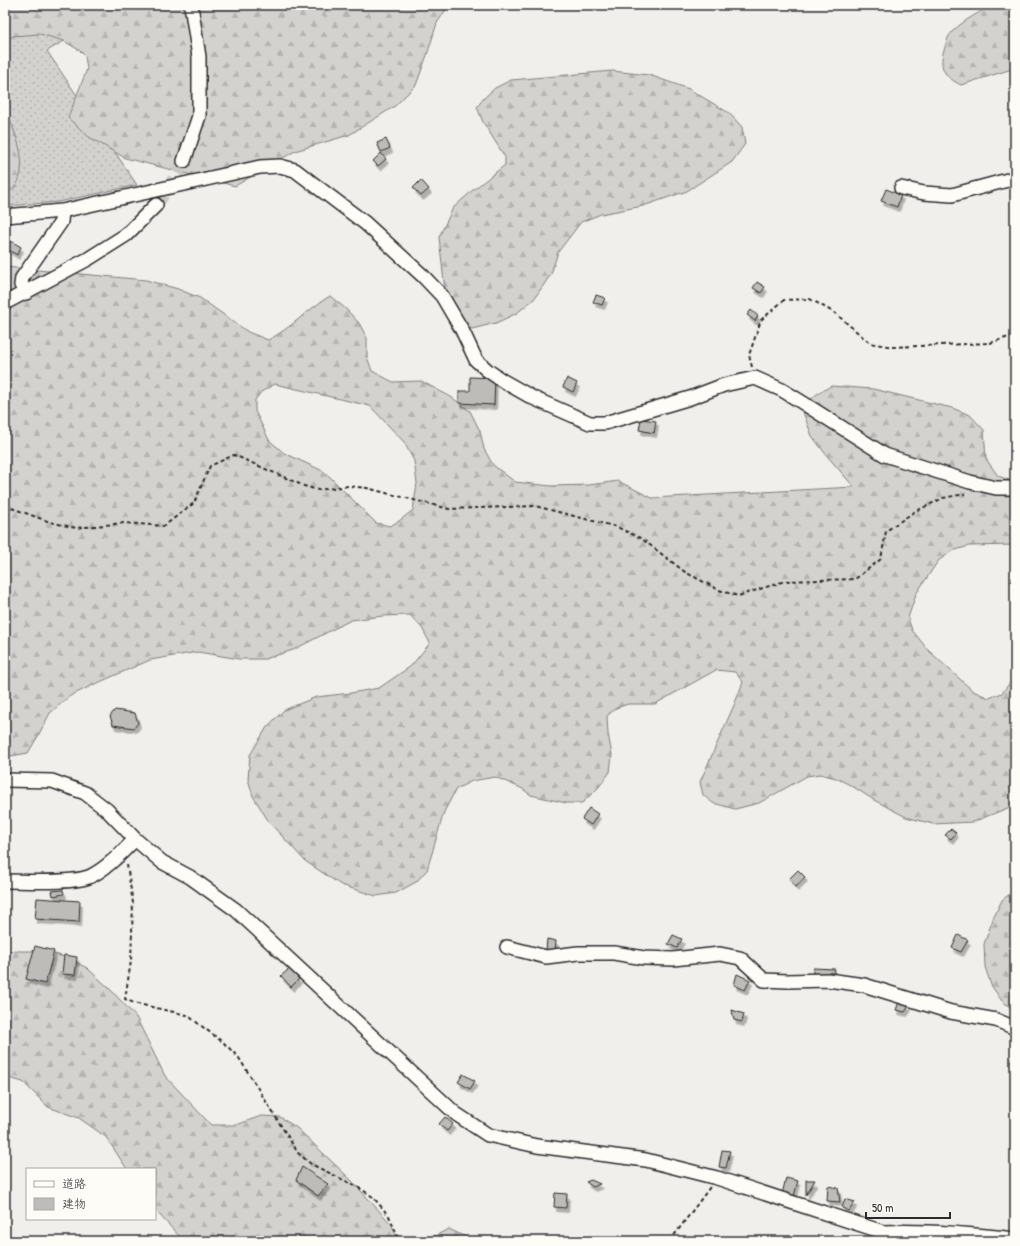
<svg xmlns="http://www.w3.org/2000/svg" width="1020" height="1246" font-family="'Patrick Hand','Klee One',sans-serif">
  <style>
    .grass { fill: url(#grass-dots); stroke: #7f7e7d }
    .forest { fill: url(#forest-firs); stroke: #7f7e7d; fill-rule: evenodd }
    .building { fill: #bdbcb8; stroke: #2b2b2b; filter: url(#shadow) }
    .lines { fill: none; stroke-linecap: round; stroke-linejoin: round }
    .minor-tunnel { stroke: #c9c8c5; stroke-width: 13; stroke-dasharray: 13 6; stroke-linecap: butt }
    .minor-casing { stroke: #2b2b2b; stroke-width: 16 }
    .path { stroke: #2b2b2b; stroke-width: 2; stroke-dasharray: 4 3; stroke-linecap: butt }
    .minor { stroke: #fdfcf7; stroke-width: 13 }
  </style>
  <defs>
    <pattern id="grass-dots" width="8" height="8" patternUnits="userSpaceOnUse"><rect width="8" height="8" fill="#d3d2cf"/><path d="M2 2h.1M6 6h.1" fill="none" stroke="#b5b4b2" stroke-width="1.8" stroke-linecap="round"/></pattern>
    <pattern id="forest-firs" width="22" height="20" patternUnits="userSpaceOnUse"><rect width="22" height="20" fill="#d3d2cf"/><path d="M5 1l3.5 6h-7zM16 11l3.5 6h-7z" fill="#b5b4b2"/></pattern>
    <filter id="shadow"><feDropShadow dx="2.5" dy="4.5" stdDeviation="0" flood-color="#0004"/></filter>
  </defs>
  <rect width="100%" height="100%" fill="#f0efeb"/>
  <filter id="ink" filterUnits="userSpaceOnUse"><feTurbulence type="fractalNoise" baseFrequency=".025" numOctaves="2"/><feDisplacementMap in="SourceGraphic" scale="8" xChannelSelector="R" yChannelSelector="G"/><feConvolveMatrix kernelMatrix="1 2 1 2 8 2 1 2 1" color-interpolation-filters="sRGB"/></filter>
  <g filter="url(#ink)">
    <path class="grass" d="M 5,5 L 126,5 L 47,51 L 137,185 L 58,202 L 5,206 Z"/>
    <path class="forest" d="M 5,5 L 449,5 L 437,23 L 427,55 L 416,85 L 395,106 L 349,135 L 295,151 L 235,186 L 125,158 L 89,137 L 68,118 L 87,69 L 85,56 L 79,50 L 64,41 L 40,34 L 13,36 L 5,42 Z
      M 993,5 L 1015,5 L 1015,68 L 961,85 C 947,78 939,71 943,53 C 945,48 946,43 948,38 C 953,26 981,11 993,5 Z
      M 612,71 L 649,75 L 689,89 L 729,113 L 742,127 L 745,144 L 732,162 L 687,191 L 643,206 L 601,214 L 581,222 L 558,252 L 551,274 L 534,299 L 517,313 L 496,323 L 472,329 L 454,318 L 446,300 L 439,237 L 453,208 L 473,190 L 505,165 L 505,157 L 483,122 L 477,107 L 484,98 L 495,88 L 511,80 Z
      M 5,108 C 14,131 29,160 17,184 C 15,188 9,192 5,195 Z
      M 5,267 L 146,280 L 178,289 L 200,298 L 248,332 L 268,340 C 290,329 308,309 330,296 L 346,309 L 359,323 L 367,338 L 367,357 L 372,371 L 393,382 L 421,381 L 451,397 L 470,411 L 480,431 L 484,449 L 493,465 L 515,482 L 551,486 L 589,485 L 618,481 L 652,498 L 854,487 L 828,457 L 812,436 L 803,412 L 805,404 L 817,394 L 831,386 L 873,389 L 952,408 L 970,415 L 984,430 L 986,459 L 998,476 L 1015,482 L 1015,545 L 969,546 L 952,551 L 938,561 L 916,594 L 908,618 L 912,630 L 928,650 L 973,691 L 989,698 L 1002,693 L 1015,676 L 1015,805 L 973,822 L 933,824 L 906,817 L 874,800 L 852,786 L 836,778 L 820,774 L 807,776 L 759,803 L 735,809 L 713,803 L 703,795 L 700,782 L 735,703 L 743,682 L 735,672 L 716,670 L 655,704 L 628,704 L 616,708 L 607,716 L 608,734 L 612,755 L 610,772 L 598,788 L 582,803 L 566,803 L 531,795 L 521,788 L 495,777 L 472,781 L 456,789 L 444,812 L 427,870 L 416,882 L 396,893 L 376,896 L 341,885 L 305,861 L 269,822 L 253,796 L 248,779 L 250,755 L 267,727 L 284,710 L 316,697 L 351,693 L 379,688 L 411,666 L 430,643 L 422,628 L 410,615 L 383,616 L 351,620 L 293,650 L 265,659 L 239,659 L 198,652 L 150,660 L 93,685 L 70,696 L 50,713 L 38,736 L 28,753 L 5,757 ZM 275,384 L 370,406 L 404,442 L 414,461 L 417,483 L 413,510 L 399,521 L 390,526 L 376,523 L 325,472 L 284,453 L 269,440 L 255,411 L 255,400 L 261,392 Z
      M 1015,890 L 1015,1011 L 1002,1001 L 991,985 L 985,967 L 984,944 L 993,919 L 1002,900 Z
      M 5,951 L 45,951 L 68,958 L 87,968 L 109,988 L 136,1017 L 165,1076 L 211,1125 L 236,1125 L 261,1116 L 280,1117 L 297,1128 L 352,1181 L 392,1225 L 398,1241 L 187,1241 L 180,1237 L 155,1210 L 155,1169 L 127,1169 L 106,1137 L 79,1118 L 48,1107 L 23,1082 L 5,1077 Z
      M 449,1229 L 470,1239 L 469,1241 L 424,1241 Z"/>
    <path class="building" d="M 386,139 L 390,148 L 381,152 L 377,143 Z
      M 381,153 L 386,159 L 378,166 L 373,161 Z
      M 421,180 L 429,189 L 421,196 L 413,188 Z
      M 886,189 L 901,195 L 897,207 L 881,201 Z
      M 11,241 L 21,247 L 17,255 L 6,248 Z
      M 757,282 L 765,287 L 761,293 L 753,288 Z
      M 596,295 L 605,298 L 602,305 L 593,302 Z
      M 751,310 L 758,316 L 755,321 L 747,315 Z
      M 470,377 L 495,378 L 494,405 L 459,403 L 459,391 L 470,391 Z
      M 567,378 L 577,383 L 573,392 L 563,387 Z
      M 641,419 L 656,421 L 654,433 L 639,430 Z
      M 115,710 L 135,713 L 138,723 L 134,728 L 113,725 L 110,716 Z
      M 589,808 L 598,814 L 591,825 L 582,819 Z
      M 951,829 L 956,833 L 951,839 L 945,835 Z
      M 798,870 L 805,877 L 796,887 L 789,879 Z
      M 63,890 L 64,894 L 53,896 L 52,891 Z
      M 37,898 L 80,901 L 79,922 L 35,919 Z
      M 673,935 L 682,939 L 677,948 L 668,944 Z
      M 958,935 L 968,940 L 961,952 L 952,948 Z
      M 547,939 L 556,941 L 555,952 L 546,951 Z
      M 35,946 L 54,951 L 45,984 L 26,979 Z
      M 64,955 L 77,957 L 75,975 L 62,974 Z
      M 813,968 L 835,969 L 834,976 L 813,975 Z
      M 289,969 L 299,979 L 291,987 L 281,976 Z
      M 737,974 L 750,980 L 745,990 L 734,985 Z
      M 899,1002 L 909,1006 L 905,1012 L 896,1010 Z
      M 732,1010 L 744,1014 L 742,1022 L 734,1020 Z
      M 463,1074 L 475,1081 L 470,1089 L 458,1082 Z
      M 445,1117 L 453,1124 L 447,1131 L 439,1124 Z
      M 722,1150 L 730,1151 L 726,1168 L 719,1167 Z
      M 302,1167 L 328,1184 L 318,1196 L 296,1180 Z
      M 786,1178 L 798,1181 L 793,1200 L 782,1194 Z
      M 591,1180 L 600,1184 L 593,1187 L 586,1182 Z
      M 806,1180 L 815,1180 L 806,1195 Z
      M 828,1186 L 838,1188 L 840,1202 L 827,1201 Z
      M 555,1193 L 567,1194 L 566,1208 L 554,1207 Z
      M 845,1199 L 855,1202 L 849,1211 L 842,1208 Z"/>
    <g class="lines">
      <path class="minor-tunnel" d="M 156,205 L 171,184 L 184,161"/>
      <defs>
        <path id="minor" d="M 184,161 L 199,116 L 199,57 L 191,5
          M 901,188 L 924,193 L 952,195 L 1015,178
          M 5,216 L 62,211 L 260,167 L 280,166 L 295,170 L 365,223 L 423,276 L 442,296 L 462,330 L 476,360 L 487,370 L 503,381 L 533,398 L 590,423 L 605,423 L 690,398 L 724,385 L 755,378 L 782,390 L 800,401 L 885,455 L 970,482 L 996,488 L 1015,488
          M 26,293 L 21,285 L 22,278 L 61,222 L 62,211
          M 5,303 L 88,259 L 126,235 L 156,205
          M 5,780 L 52,781 L 85,793 L 107,810 L 135,839 L 162,862 L 190,877 L 236,910 L 456,1114 L 488,1135 L 537,1146 L 646,1160 L 717,1178 L 883,1232 C 927,1230 971,1234 1015,1239
          M 5,881 C 24,881 75,884 91,876 C 107,868 122,853 135,839
          M 507,947 L 546,957 L 578,953 L 614,953 L 644,958 L 673,959 L 720,954 L 740,958 L 764,980 L 787,981 L 828,980 L 864,985 L 951,1012 L 996,1020 L 1015,1028"/>
      </defs>
      <use href="#minor" class="minor-casing"/>
      <path class="path" d="M 752,367 L 749,355 L 761,320 L 784,300 L 810,299 L 835,313 L 870,343 L 893,347 L 990,343 L 1015,335
        M 5,509 L 9,507 L 50,522 L 76,528 L 124,523 L 164,526 L 194,503 L 210,466 L 234,455 L 304,486 L 318,490 L 348,486 L 367,488 L 449,509 L 535,506 L 617,527 L 642,539 L 685,572 L 719,590 L 738,596 L 785,581 L 855,579 L 881,559 L 886,531 L 914,512 L 943,498 L 965,494
        M 127,865 L 133,903 L 131,961 L 125,999 L 134,1003 L 187,1015 L 224,1043 L 239,1058 L 298,1153 L 311,1164 L 358,1187 L 373,1197 L 389,1216 L 400,1241
        M 670,1241 L 710,1187"/>
      <use href="#minor" class="minor"/>
    </g>
  </g>
  <rect width="1020" height="1246" fill="none" stroke="#fdfcf7" stroke-width="20"/>
  <rect x="10" y="10" width="1000" height="1226" fill="none" stroke="#2b2b2b" stroke-width="1.5" filter="url(#ink)"/>
  <rect x="26" y="1168" width="130" height="52" fill="#fdfcf7" stroke="#a9a8a5"/>
  <rect x="34" y="1181" width="20" height="6" fill="#fdfcf7" stroke="#a9a8a5"/>
  <text x="62" y="1188" font-size="12" fill="#2b2b2b">道路</text>
  <rect x="34" y="1198" width="20" height="12" fill="#bdbcb8" stroke="#a9a8a5"/>
  <text x="62" y="1208" font-size="12" fill="#2b2b2b">建物</text>
  <path d="M866 1212v6h84v-6" fill="none" stroke="#2b2b2b" stroke-width="2"/>
  <text x="872" y="1212" font-size="12" fill="#2b2b2b" stroke="#fdfcf7" stroke-width="3" paint-order="stroke">50 m</text>
</svg>
